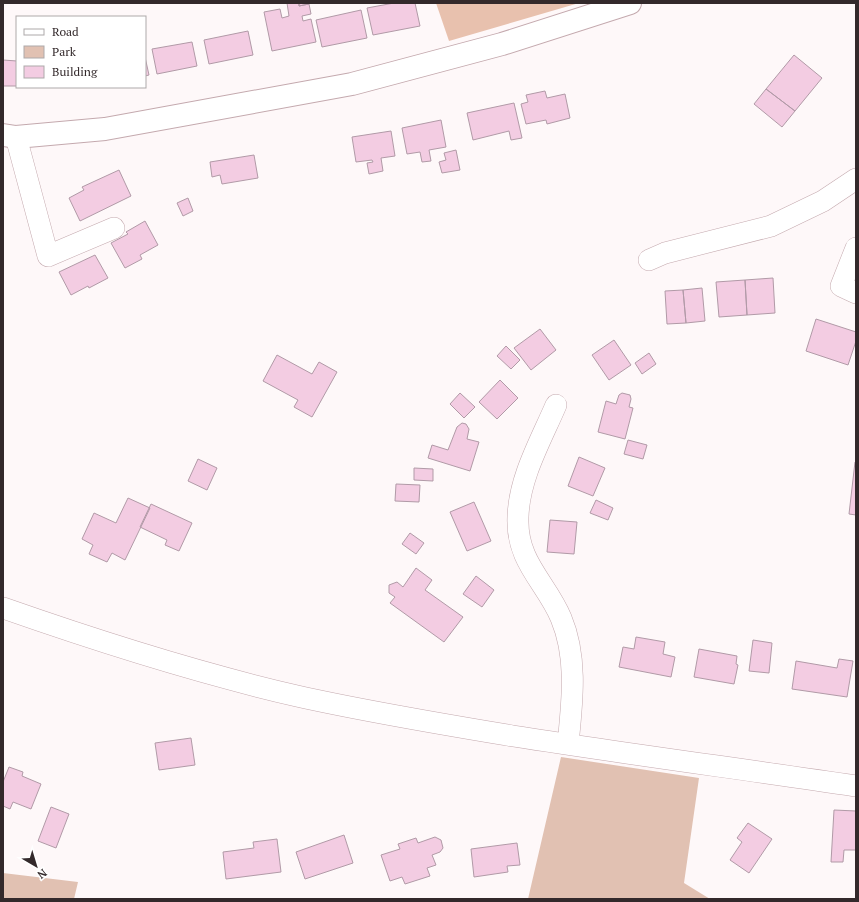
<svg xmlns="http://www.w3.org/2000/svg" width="859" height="902" font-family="'PT Serif',serif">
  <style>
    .green { fill: #e1c1b2 }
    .forest { fill: #e8c1ae }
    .building { fill: #f3cce2; stroke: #b19aa7 }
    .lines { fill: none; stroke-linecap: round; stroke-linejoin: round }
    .minor-casing { stroke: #c4a9ae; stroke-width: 22 }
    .tertiary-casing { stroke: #c4a9ae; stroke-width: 24 }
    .minor { stroke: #fff; stroke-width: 21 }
    .tertiary { stroke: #fff; stroke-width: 22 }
  </style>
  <rect width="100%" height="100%" fill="#fef8f9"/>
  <path class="green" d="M 561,757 L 699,778 L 684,883 L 710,899 L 528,899 Z
    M 3,873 L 78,882 L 74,899 L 3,899 Z"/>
  <path class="forest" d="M 436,3 L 579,3 L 449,41 Z"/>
  <path class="building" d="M 287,3 L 299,3 L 299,6 L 309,4 L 311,14 L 302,16 L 303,21 L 311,19 L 316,42 L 272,51 L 264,12 L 280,9 L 282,18 L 289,16 Z
    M 299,3 L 309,3 L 309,4 L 299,6 Z
    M 394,3 L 415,3 L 420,26 L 373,35 L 367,8 Z
    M 361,10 L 367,38 L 322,47 L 316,20 Z
    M 248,31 L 253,55 L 209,64 L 204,40 Z
    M 192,42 L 197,66 L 157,74 L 152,49 Z
    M 794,55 L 822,78 L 795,111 L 766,89 Z
    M 145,57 L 149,75 L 145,76 Z
    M 3,60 L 17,61 L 17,86 L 3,86 Z
    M 766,89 L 795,111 L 782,127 L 754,104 Z
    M 545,91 L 547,98 L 565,94 L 570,118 L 547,124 L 546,120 L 526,124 L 521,104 L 528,102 L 526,95 Z
    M 514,103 L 522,138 L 511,140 L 509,131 L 473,140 L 467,113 Z
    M 441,120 L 446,147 L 429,150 L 431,161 L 422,162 L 420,152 L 407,154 L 402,128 Z
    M 391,131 L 395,156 L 381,158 L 383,171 L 369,174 L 367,163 L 373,162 L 372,160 L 356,162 L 352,137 Z
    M 456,150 L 460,170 L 442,173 L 439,162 L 446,160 L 444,153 Z
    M 254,155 L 258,178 L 222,184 L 220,175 L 212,177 L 210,162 Z
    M 119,170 L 131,196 L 80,221 L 69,198 L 84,190 L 82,187 Z
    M 188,198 L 193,211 L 183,216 L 177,203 Z
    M 145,221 L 158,245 L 140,255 L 142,259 L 125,268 L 111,243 L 128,234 L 126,232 Z
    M 95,255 L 108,278 L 89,288 L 88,286 L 71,295 L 59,272 Z
    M 773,278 L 775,313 L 747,315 L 745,280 Z
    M 745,280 L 747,315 L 719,317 L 716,282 Z
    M 702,288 L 705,321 L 686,323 L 683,290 Z
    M 683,290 L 686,323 L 667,324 L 665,291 Z
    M 816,319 L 856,332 L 856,341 L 848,365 L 806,351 Z
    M 540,329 L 556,350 L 531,370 L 514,348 Z
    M 614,340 L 631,365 L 609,380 L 592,355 Z
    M 506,346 L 520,360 L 511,369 L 497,356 Z
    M 649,353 L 656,364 L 642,374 L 635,363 Z
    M 277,355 L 312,374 L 319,362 L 337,372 L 312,417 L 294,407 L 298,400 L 263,381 Z
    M 500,380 L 518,398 L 497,419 L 479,402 Z
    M 460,393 L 475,407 L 464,418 L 450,404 Z
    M 622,393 L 630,395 L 631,399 L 629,407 L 633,408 L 625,439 L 598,432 L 606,401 L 616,404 L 619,395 Z
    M 462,423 L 466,424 L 469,429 L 467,439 L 479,442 L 470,471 L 428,458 L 432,445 L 448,450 L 457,427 Z
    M 628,440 L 647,445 L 643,459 L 624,454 Z
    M 579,457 L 605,468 L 593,496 L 568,486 Z
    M 198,459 L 217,468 L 207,490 L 188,481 Z
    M 855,462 L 856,462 L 856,515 L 849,514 Z
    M 414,468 L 433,469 L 433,481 L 414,480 Z
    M 396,484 L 420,485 L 419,502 L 395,501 Z
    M 128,498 L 150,508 L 125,560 L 112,553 L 107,562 L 89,554 L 93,545 L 82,539 L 94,513 L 116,523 Z
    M 596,500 L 613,508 L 608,520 L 590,513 Z
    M 474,502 L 491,541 L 467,551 L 450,512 Z
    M 151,504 L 192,523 L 179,551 L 165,545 L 167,540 L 140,527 Z
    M 550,520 L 577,522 L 574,554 L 547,552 Z
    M 410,533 L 424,543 L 416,554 L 402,544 Z
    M 416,568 L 432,580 L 425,590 L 463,617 L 444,642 L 390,603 L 395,597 L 389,593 L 389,585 L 397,582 L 403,587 Z
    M 476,576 L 494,590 L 482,607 L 463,594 Z
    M 636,637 L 665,642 L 663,654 L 675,657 L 671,677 L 619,667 L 623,647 L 634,649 Z
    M 753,640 L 772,643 L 769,673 L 749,671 Z
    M 699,649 L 737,656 L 736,664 L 738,665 L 734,684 L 694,677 Z
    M 839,659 L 853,661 L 847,697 L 792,689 L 796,661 L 837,668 Z
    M 191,738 L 195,765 L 159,770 L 155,743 Z
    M 9,767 L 23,772 L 22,776 L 41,784 L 31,809 L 13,802 L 10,809 L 3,806 L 3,782 Z
    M 51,807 L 69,814 L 56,848 L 38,841 Z
    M 834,810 L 856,811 L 856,850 L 844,850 L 843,862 L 831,862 Z
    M 748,823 L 772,839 L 749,873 L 730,860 L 742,842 L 737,838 Z
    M 344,835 L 353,863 L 305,879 L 296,852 Z
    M 435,837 L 441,840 L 443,848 L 440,852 L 432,855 L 436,865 L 427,868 L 430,876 L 405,884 L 402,877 L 390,881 L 381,855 L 400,849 L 398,844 L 416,838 L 418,843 Z
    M 277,839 L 281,872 L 226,879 L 223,852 L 254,848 L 253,842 Z
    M 517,843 L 520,865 L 507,866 L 508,872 L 474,877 L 471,849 Z"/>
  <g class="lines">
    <defs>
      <path id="minor" d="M 16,137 L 48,256 L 114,228
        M 856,248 L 841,286 L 856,293
        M 649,260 L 665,253 L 771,226 L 823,201 L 856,179
        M 556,405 C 541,440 519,478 518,517 C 516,562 546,582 561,618 C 578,658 572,703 568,744
        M 3,608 C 100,642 197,673 297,696 C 368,712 441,724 513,736 C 627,754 742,769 856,786"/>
      <path id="tertiary" d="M 3,135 L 16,137 L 105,129 L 352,84 L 502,44 L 630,3"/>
    </defs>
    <use href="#minor" class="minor-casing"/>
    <use href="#tertiary" class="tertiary-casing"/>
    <use href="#minor" class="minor"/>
    <use href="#tertiary" class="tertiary"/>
  </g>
  <rect width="859" height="902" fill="none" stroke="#33292b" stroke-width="8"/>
  <rect x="16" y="16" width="130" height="72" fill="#ffffff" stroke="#ada9aa"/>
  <rect x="24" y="29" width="20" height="6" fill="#ffffff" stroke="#ada9aa"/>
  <text x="52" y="36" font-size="12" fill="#33292b">Road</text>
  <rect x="24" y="46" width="20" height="12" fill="#e1c1b2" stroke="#ada9aa"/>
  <text x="52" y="56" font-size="12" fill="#33292b">Park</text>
  <rect x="24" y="66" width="20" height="12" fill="#f3cce2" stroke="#ada9aa"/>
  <text x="52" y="76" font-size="12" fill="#33292b">Building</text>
  <g transform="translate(36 866) rotate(142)" stroke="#ffffff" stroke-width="3" paint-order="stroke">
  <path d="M0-3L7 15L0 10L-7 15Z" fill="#33292b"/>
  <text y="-6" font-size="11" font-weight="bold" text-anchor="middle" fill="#33292b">N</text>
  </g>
</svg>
